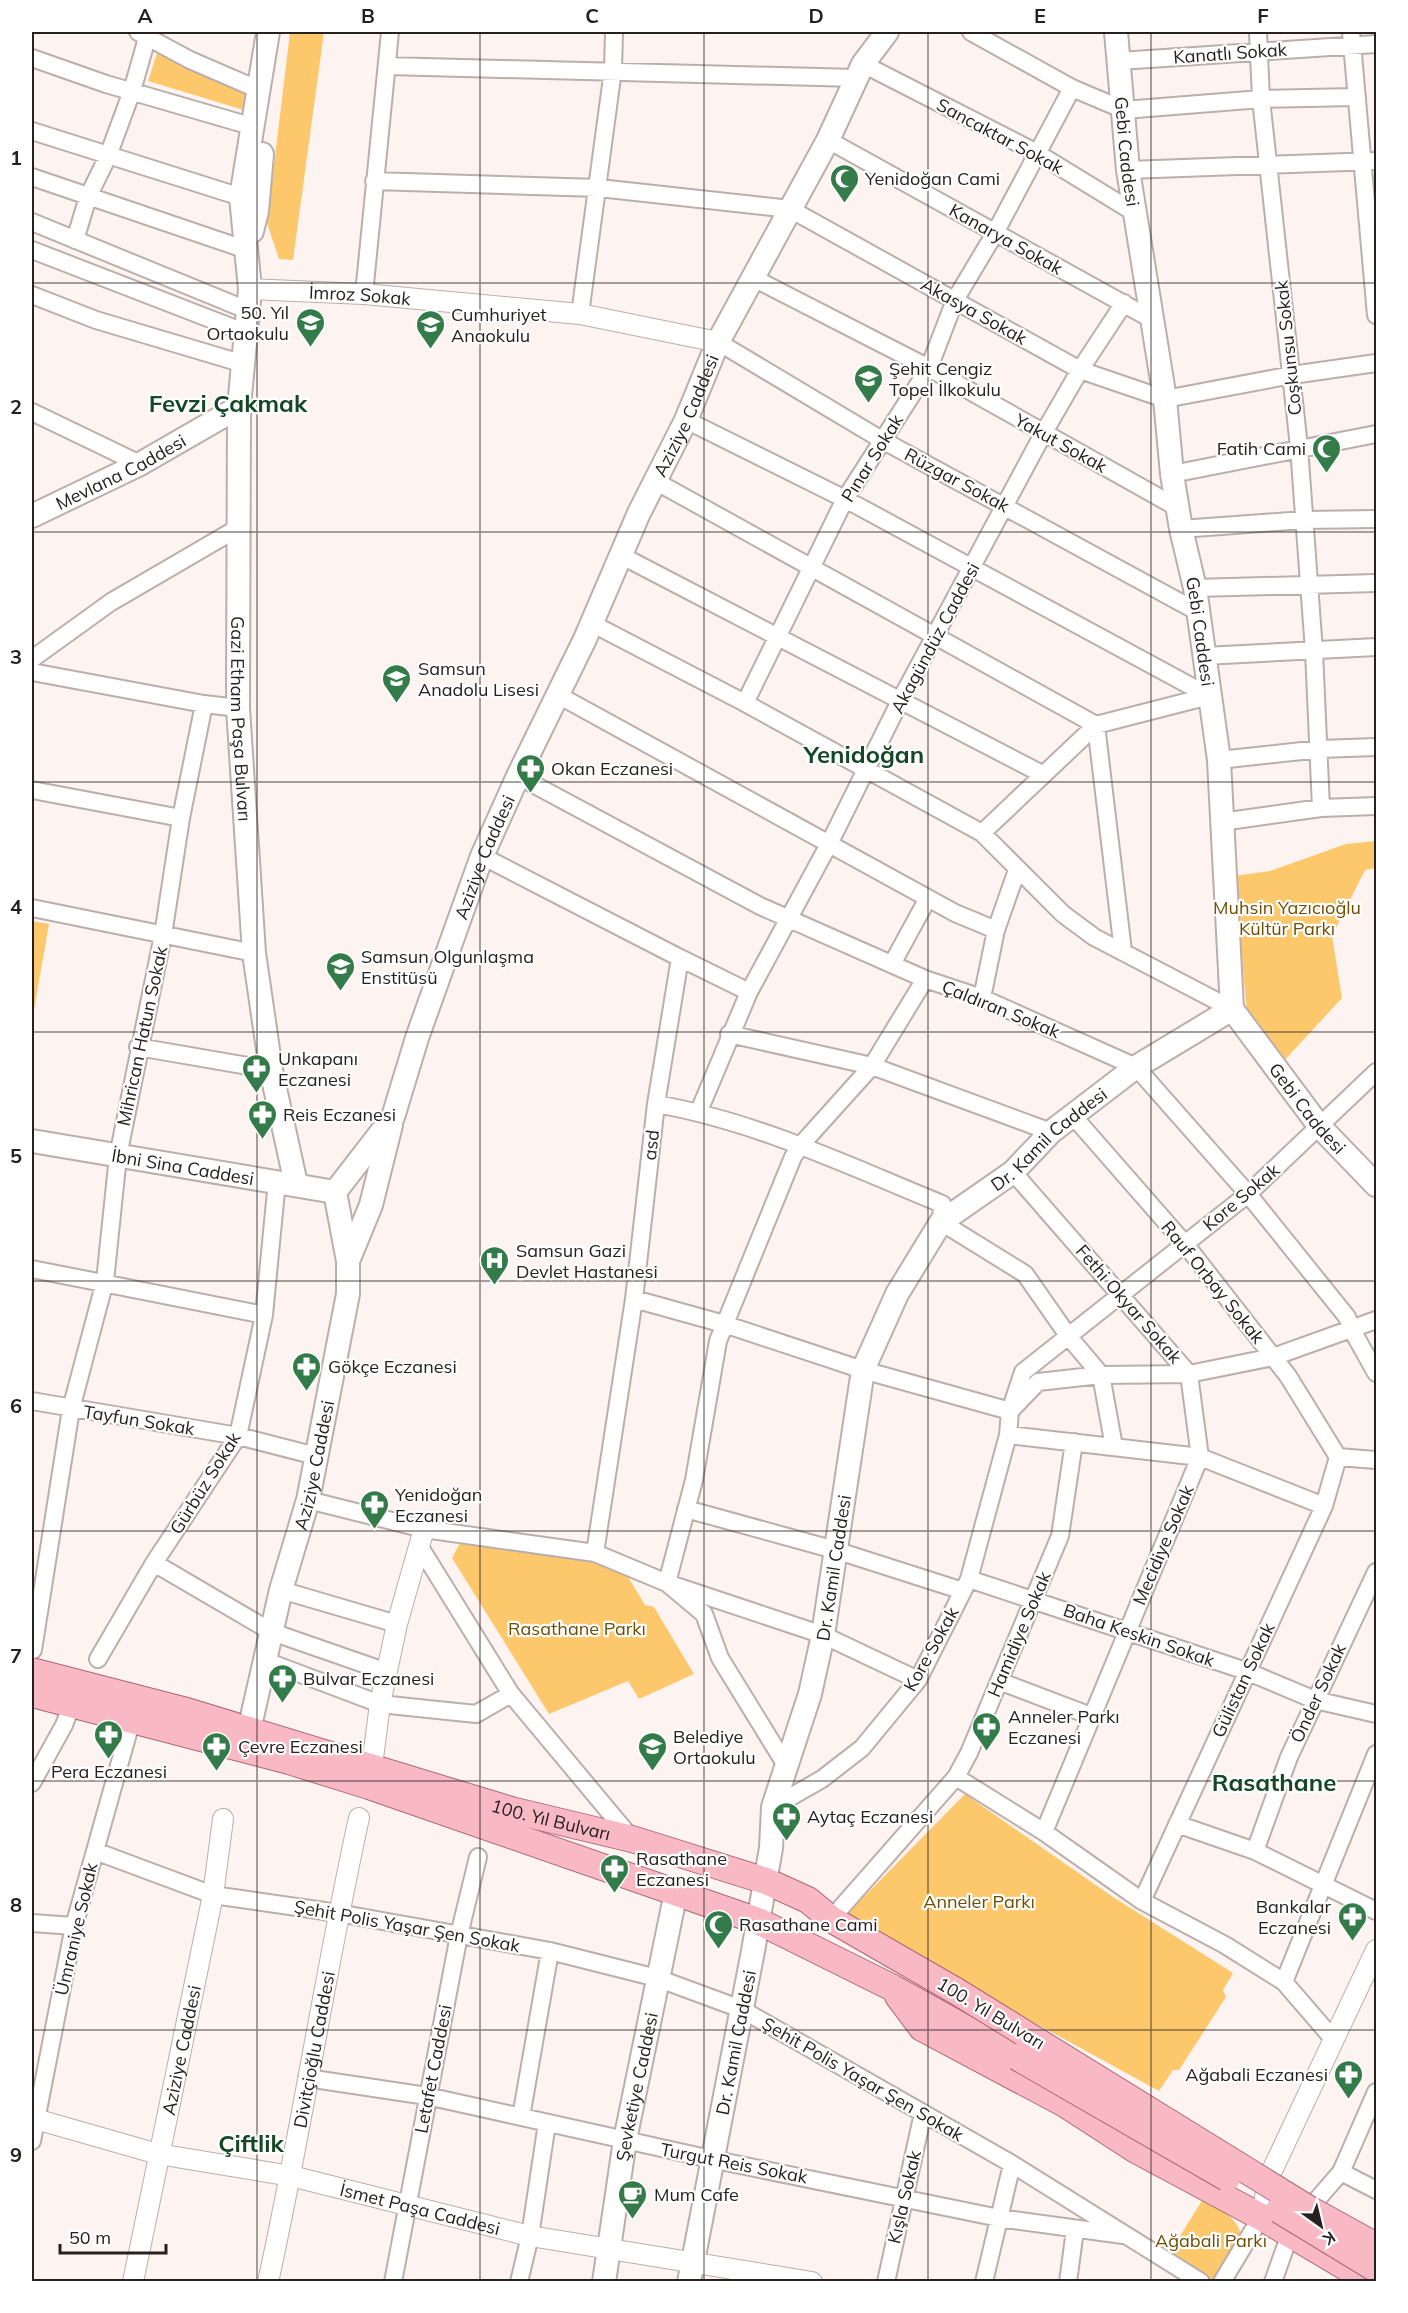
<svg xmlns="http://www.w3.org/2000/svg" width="1408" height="2313" font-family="Mulish,sans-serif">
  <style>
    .green { fill: #fdc86c }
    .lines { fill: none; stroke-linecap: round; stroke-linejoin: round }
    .minor-casing { stroke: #bcaeaa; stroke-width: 20 }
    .tertiary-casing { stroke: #bcaeaa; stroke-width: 22 }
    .secondary-casing { stroke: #bcaeaa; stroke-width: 26 }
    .primary-casing { stroke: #ac6672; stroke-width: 28 }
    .minor { stroke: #fff; stroke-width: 16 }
    .tertiary { stroke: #fff; stroke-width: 20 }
    .secondary { stroke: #fff; stroke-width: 22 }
    .primary { stroke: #f8b9c5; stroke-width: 26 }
    .primary-bridge-casing { stroke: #ac6672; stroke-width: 28; stroke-linecap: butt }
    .primary-bridge { stroke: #f8b9c5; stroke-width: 26 }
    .grid { fill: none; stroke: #26201f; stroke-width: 1.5; stroke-opacity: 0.55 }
    .labels { text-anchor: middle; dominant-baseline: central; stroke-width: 4.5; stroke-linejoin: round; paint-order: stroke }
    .street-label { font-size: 18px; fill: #26201f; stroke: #fff }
    .poi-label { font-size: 18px; fill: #26201f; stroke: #fff; text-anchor: start }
    .park-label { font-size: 18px; fill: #6f4d00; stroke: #fff }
    .district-label { font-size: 24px; font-weight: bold; fill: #144724; stroke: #fff }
    .neatline { fill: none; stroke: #26201f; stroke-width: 2 }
    .grid-label { font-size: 20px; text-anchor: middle; font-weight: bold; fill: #26201f }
  </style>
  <rect width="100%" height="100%" fill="#fdf4f2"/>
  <path class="green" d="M 290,32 L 324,32 L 293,260 L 279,259 L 267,223 Z
    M 158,50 L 249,92 L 247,111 L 148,81 Z
    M 1376,841 L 1376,868 L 1365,870 L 1332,936 L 1342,998 L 1282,1063 L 1247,1013 L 1234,876 L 1270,871 L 1346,844 Z
    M 32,921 L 49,924 L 32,1021 Z
    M 461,1541 L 598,1561 L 628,1577 L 645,1605 L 654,1607 L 694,1674 L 639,1699 L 628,1681 L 549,1714 L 452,1558 Z
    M 965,1794 L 1113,1897 L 1233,1973 L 1223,1990 L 1226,1997 L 1179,2070 L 1173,2070 L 1159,2091 L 843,1918 Z
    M 1203,2199 C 1213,2199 1219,2206 1226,2213 C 1257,2240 1235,2257 1214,2281 L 1170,2252 Z"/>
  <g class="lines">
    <defs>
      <path id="minor" d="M 138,32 L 190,60 L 257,89
        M 971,32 L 1072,88 L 1124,110 L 1261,99 L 1357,97
        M 1258,32 L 1261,99 L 1299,447 L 1314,651 L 1321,808
        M 1351,32 L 1376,315
        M 32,58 L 106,84 L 254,127
        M 1119,61 L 1376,44
        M 863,64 L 1037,153 L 1135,213
        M 387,66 L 856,78
        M 32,131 L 241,197
        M 828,140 L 1153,320
        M 1128,170 L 1376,161
        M 32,177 L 247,250
        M 374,181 L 599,188 L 790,209 L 1080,370 L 1165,399 L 1292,375 L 1376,363
        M 32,222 L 247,310
        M 75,240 L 88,197 L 108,156 L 132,91 L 147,38
        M 32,250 L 244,332
        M 753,278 L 929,368 L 1178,508
        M 364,294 L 390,32
        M 32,295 L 96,320 L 244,364
        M 580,314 L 613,70 L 614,32
        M 718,342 L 882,440 L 1198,612
        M 32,412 L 140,464
        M 686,420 L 845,499 L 1209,696
        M 1172,474 L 1376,434
        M 655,481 L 1096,725 L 1123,951
        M 1181,529 L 1304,520 L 1376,519
        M 622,556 L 1042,774
        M 1195,588 L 1376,583
        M 591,623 L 745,703 L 982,833 L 1063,914 L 1094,937 L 1232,1009
        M 1204,656 L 1376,647
        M 32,659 L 111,602 L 238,528
        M 32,672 L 204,704 L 238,708
        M 558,695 L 955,913 L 996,930 L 982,998
        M 745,703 L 845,499 L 929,368 L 955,300 L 995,233 L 1072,88
        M 1219,760 L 1320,749 L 1376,747
        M 518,776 L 760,906 L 925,979 L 982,998 L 1136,1067 L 1248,1194 L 1347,1317 L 1352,1330 L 1376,1373
        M 32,790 L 181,818
        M 1221,822 L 1321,808 L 1376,806
        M 982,833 L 1096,725 L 1209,696
        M 482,856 L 680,958 L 656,1104 L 634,1299 L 595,1553
        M 32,908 L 254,953
        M 996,930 L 1017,870
        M 680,958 L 749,992
        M 892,964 L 928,898
        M 729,1034 L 872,1066 L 1051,1132
        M 138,1047 L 271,1070
        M 656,1104 C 755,1121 849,1166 942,1204 L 941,1222 L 1025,1274 L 1069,1337 L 1101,1375 L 1114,1447
        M 699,1111 L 749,992 L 829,844 L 901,699 L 1043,434 L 1080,370 L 1124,303
        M 1074,1117 L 1185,1244 L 1288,1376 L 1338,1457
        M 1013,1172 L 1189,1374 L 1200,1457 L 1044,1832
        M 32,1269 L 264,1315
        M 634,1299 L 724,1324 L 863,1370 L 1010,1411 L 1008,1435 L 1200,1457 L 1324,1506
        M 32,1401 L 238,1436 L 316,1456
        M 1013,1408 L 1038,1382 L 1101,1375 L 1189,1374 L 1273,1357 L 1376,1320
        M 1010,1411 L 1023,1372 L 1248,1194 L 1376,1072
        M 1338,1457 L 1376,1460
        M 308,1500 L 424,1529 L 595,1553 L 667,1583 L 823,1635 L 918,1680
        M 686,1509 L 835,1550 L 963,1591
        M 420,1547 L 511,1694 L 632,1839
        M 154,1563 L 272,1632 L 387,1672
        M 969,1579 L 1246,1671 L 1315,1700 L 1376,1714
        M 281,1590 L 397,1624
        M 33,1650 L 71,1409 L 105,1281 L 118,1156 L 163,935 L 181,818 L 204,704
        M 98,1659 L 154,1563 L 238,1436 L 264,1315 L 277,1181
        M 266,1661 L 380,1704 L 476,1714 L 511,1694
        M 999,1681 L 1091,1716
        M 787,1767 L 720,1658 L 704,1614 L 667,1583 L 694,1480 L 718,1341 L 793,1157 L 800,1146 L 872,1066 L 925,979
        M 956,1777 L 1044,1832 L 1142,1901 L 1225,1945 L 1284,1982 L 1334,2040
        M 32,1783 L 64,1725 L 72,1704
        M 773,1807 L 822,1779 L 862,1748 L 918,1680 L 969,1579 L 1008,1435
        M 1177,1824 L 1255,1851 L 1376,1911
        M 95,1851 L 213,1895 L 338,1913 L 550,1951 L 657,1978 L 741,2009 L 1012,2164 L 1201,2282
        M 1255,1851 L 1289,1757 L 1376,1572
        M 1142,1901 L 1324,1506 L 1338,1457
        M 831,1919 L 956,1777 L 969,1753 L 1060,1536 L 1074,1442
        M 32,1923 L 74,1926
        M 1284,1982 L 1376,1754
        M 307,2078 L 427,2096 L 711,2159 L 999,2218 L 1123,2235
        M 521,2117 L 550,1951
        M 32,2141 L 74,1926 L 132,1719
        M 1341,2172 L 1376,2190
        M 1309,2209 L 1341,2172 L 1376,2092
        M 393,2282 L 459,1935 L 478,1857
        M 519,2282 L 530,2236 L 547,2123
        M 886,2282 L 923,2113
        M 984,2282 L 1012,2164
        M 1068,2282 L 1075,2230
        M 1222,2282 L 1261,2217
        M 1273,2282 L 1290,2234"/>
      <g id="tertiary">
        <path id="s1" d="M 250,289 L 364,294 L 580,314 L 718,342"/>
        <path d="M 372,1766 L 380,1704 L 397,1624 L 424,1529"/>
        <path id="s2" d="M 32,2118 L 158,2154 L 291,2176 L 530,2236 L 812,2282"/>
        <path d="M 1261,2217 L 1269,2177 L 1376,1950"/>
        <path id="s3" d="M 133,2282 L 213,1895 L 223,1819"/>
        <path id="s4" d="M 268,2282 C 302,2128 325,1972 359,1818"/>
      </g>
      <g id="secondary">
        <path id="s5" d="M 268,32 L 241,197 L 250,289 L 239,407 L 238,708 L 254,953 L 271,1070 L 296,1184"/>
        <path id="s6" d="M 1116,32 L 1128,170 L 1165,399 L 1172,474 L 1181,529 L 1195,588 L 1219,760 L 1232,1009 L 1320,1127 L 1376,1185"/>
        <path d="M 252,231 L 257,211 L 262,154"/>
        <path id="s7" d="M 32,516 L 140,464 L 239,407"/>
        <path id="s8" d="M 32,1141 L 335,1192"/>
        <path d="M 348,1261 L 371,1205 L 391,1125"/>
        <path id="s9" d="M 249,1730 L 281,1590 L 308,1500 L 348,1294 L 348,1261 L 335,1192 L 393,1117 L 417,1038 L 482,856 L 518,776 L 585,639 L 639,513 L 686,420 L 718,342 L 828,140 L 863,64 L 887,32"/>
        <path id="s10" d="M 604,2282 L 625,2140 L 676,1892"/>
        <path id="s11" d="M 689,2282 L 753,1951 L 771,1848 L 773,1807 L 810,1694 L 823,1635 L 863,1370 L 897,1294 L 941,1222 L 1013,1172 L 1051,1132 L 1136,1067 L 1232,1009"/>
      </g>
      <g id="primary">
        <path id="s12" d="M 32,1671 L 183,1710 L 511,1810 L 632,1839 L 766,1881 L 808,1900 L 831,1919 L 956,1991"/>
        <path d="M 32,1694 L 289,1761 L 369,1786 L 758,1921 L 893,1988 L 1017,2057"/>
        <path d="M 898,1996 L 922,2028 L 1065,2104 L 1136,2150 L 1261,2217 L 1371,2282"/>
      </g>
    </defs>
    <use href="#minor" class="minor-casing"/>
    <use href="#tertiary" class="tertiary-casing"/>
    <use href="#secondary" class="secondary-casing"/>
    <use href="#primary" class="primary-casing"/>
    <use href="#minor" class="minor"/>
    <use href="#tertiary" class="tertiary"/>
    <use href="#secondary" class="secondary"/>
    <use href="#primary" class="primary"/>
    <defs>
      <path id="primary-bridge" d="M 956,1991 L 1309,2209 L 1376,2246
        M 1017,2057 L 1227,2178
        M 1279,2210 L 1376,2269"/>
    </defs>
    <use href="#primary-bridge" class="primary-bridge-casing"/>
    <use href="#primary-bridge" class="primary-bridge"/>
  </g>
  <path class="grid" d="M 257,32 L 257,2282M 480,32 L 480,2282M 704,32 L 704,2282M 928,32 L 928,2282M 1151,32 L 1151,2282M 32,283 L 1376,283M 32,532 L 1376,532M 32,782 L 1376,782M 32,1032 L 1376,1032M 32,1281 L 1376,1281M 32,1531 L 1376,1531M 32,1781 L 1376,1781M 32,2030 L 1376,2030"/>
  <defs>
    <symbol id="mosque-pin" viewBox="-11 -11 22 30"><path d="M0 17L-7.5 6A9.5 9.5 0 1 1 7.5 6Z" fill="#337b48" stroke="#fff"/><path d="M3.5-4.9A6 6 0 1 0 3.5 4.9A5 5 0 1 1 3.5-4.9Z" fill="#fff"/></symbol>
    <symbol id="school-pin" viewBox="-11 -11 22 30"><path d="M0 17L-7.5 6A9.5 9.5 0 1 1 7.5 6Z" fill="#337b48" stroke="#fff"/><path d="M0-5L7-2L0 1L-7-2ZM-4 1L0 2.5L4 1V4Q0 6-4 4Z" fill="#fff"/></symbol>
    <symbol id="pharmacy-pin" viewBox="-11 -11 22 30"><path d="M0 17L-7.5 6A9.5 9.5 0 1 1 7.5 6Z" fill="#337b48" stroke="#fff"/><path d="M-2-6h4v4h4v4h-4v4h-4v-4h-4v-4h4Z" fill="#fff"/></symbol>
    <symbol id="hospital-pin" viewBox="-11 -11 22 30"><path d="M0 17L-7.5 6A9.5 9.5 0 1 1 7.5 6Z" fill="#337b48" stroke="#fff"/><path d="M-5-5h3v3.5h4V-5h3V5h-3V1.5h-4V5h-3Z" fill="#fff"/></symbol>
    <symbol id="cafe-pin" viewBox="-11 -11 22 30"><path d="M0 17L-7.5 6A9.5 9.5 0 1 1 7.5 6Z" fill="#337b48" stroke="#fff"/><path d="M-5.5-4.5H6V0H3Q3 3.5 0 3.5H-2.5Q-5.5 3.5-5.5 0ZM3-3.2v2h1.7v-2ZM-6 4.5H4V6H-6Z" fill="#fff"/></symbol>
  </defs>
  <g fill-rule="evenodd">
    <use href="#mosque-pin" x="828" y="162" width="33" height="45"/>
    <use href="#school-pin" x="294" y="306" width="33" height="45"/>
    <use href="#school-pin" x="414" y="308" width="33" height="45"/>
    <use href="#school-pin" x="852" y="362" width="33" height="45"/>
    <use href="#mosque-pin" x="1310" y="432" width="33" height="45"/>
    <use href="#school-pin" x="380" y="662" width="33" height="45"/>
    <use href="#pharmacy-pin" x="514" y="752" width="33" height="45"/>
    <use href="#school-pin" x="324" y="950" width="33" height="45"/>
    <use href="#pharmacy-pin" x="240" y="1052" width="33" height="45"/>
    <use href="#pharmacy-pin" x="246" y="1098" width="33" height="45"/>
    <use href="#hospital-pin" x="478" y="1244" width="33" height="45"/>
    <use href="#pharmacy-pin" x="290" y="1350" width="33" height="45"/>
    <use href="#pharmacy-pin" x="358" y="1488" width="33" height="45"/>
    <use href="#pharmacy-pin" x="266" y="1662" width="33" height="45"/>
    <use href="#pharmacy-pin" x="970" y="1710" width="33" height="45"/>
    <use href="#pharmacy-pin" x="92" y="1718" width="33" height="45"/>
    <use href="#pharmacy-pin" x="200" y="1730" width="33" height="45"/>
    <use href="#school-pin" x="636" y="1730" width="33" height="45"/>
    <use href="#pharmacy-pin" x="770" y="1800" width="33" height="45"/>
    <use href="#pharmacy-pin" x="598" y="1852" width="33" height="45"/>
    <use href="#pharmacy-pin" x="1336" y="1900" width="33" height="45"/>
    <use href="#mosque-pin" x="702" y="1908" width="33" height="45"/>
    <use href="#pharmacy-pin" x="1332" y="2058" width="33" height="45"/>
    <use href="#cafe-pin" x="616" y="2178" width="33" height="45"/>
  </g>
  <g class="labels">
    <g class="street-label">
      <text transform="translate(1230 53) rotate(-4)">Kanatlı Sokak</text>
      <text transform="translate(1000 136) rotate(28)">Sancaktar Sokak</text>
      <text stroke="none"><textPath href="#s6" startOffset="120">Gebi Caddesi</textPath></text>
      <text transform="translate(1006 239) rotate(29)">Kanarya Sokak</text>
      <text stroke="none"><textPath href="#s1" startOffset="110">İmroz Sokak</textPath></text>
      <text transform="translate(974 311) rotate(29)">Akasya Sokak</text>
      <text transform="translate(1288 348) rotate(-96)">Coşkunsu Sokak</text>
      <text stroke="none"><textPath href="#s9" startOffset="1407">Aziziye Caddesi</textPath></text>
      <text transform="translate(1061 443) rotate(29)">Yakut Sokak</text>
      <text transform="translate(872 458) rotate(-58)">Pınar Sokak</text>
      <text stroke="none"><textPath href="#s7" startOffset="99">Mevlana Caddesi</textPath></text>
      <text transform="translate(957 480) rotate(28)">Rüzgar Sokak</text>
      <text stroke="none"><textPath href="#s6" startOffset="606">Gebi Caddesi</textPath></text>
      <text transform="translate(935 638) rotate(-62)">Akagündüz Caddesi</text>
      <text stroke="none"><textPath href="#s5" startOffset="690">Gazi Etham Paşa Bulvarı</textPath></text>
      <text stroke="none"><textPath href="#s9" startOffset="921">Aziziye Caddesi</textPath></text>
      <text transform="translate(1001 1009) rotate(22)">Çaldıran Sokak</text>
      <text transform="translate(142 1036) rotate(-78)">Mihrican Hatun Sokak</text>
      <text stroke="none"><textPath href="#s6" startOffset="1110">Gebi Caddesi</textPath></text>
      <text stroke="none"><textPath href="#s11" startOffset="1234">Dr. Kamil Caddesi</textPath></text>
      <text transform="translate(651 1145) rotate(-84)">asd</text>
      <text stroke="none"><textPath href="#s8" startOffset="153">İbni Sina Caddesi</textPath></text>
      <text transform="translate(1241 1197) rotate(-40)">Kore Sokak</text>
      <text transform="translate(1213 1282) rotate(51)">Rauf Orbay Sokak</text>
      <text transform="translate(1129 1304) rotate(49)">Fethi Okyar Sokak</text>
      <text transform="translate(139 1420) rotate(9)">Tayfun Sokak</text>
      <text stroke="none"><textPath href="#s9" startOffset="273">Aziziye Caddesi</textPath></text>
      <text transform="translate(205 1483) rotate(-58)">Gürbüz Sokak</text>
      <text transform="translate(1163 1545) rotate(-67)">Mecidiye Sokak</text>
      <text stroke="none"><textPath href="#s11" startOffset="730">Dr. Kamil Caddesi</textPath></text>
      <text transform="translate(1019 1634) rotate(-67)">Hamidiye Sokak</text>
      <text transform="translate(1139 1635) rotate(19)">Baha Keskin Sokak</text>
      <text transform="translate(931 1649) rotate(-61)">Kore Sokak</text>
      <text transform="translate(1243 1680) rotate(-65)">Gülistan Sokak</text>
      <text transform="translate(1318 1693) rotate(-65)">Önder Sokak</text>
      <text stroke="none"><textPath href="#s12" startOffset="540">100. Yıl Bulvarı</textPath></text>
      <text transform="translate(407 1926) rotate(10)">Şehit Polis Yaşar Şen Sokak</text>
      <text transform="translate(76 1929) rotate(-77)">Ümraniye Sokak</text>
      <text transform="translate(991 2013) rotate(31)">100. Yıl Bulvarı</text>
      <text stroke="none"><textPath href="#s11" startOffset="244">Dr. Kamil Caddesi</textPath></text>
      <text stroke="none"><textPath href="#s4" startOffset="237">Divitçioğlu Caddesi</textPath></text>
      <text stroke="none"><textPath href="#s3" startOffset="237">Aziziye Caddesi</textPath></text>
      <text transform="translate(433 2069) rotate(-79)">Letafet Caddesi</text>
      <text transform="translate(863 2079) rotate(30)">Şehit Polis Yaşar Şen Sokak</text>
      <text stroke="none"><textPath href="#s10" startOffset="198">Şevketiye Caddesi</textPath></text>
      <text transform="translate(734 2163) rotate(11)">Turgut Reis Sokak</text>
      <text transform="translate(904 2197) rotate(-77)">Kışla Sokak</text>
      <text stroke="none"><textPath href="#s2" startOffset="399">İsmet Paşa Caddesi</textPath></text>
    </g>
    <g class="poi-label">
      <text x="865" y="178">Yenidoğan Cami</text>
      <text x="289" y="312" text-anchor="end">50. Yıl<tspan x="289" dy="21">Ortaokulu</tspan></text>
      <text x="451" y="314">Cumhuriyet<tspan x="451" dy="21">Anaokulu</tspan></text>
      <text x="889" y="368">Şehit Cengiz<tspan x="889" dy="21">Topel İlkokulu</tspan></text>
      <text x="1306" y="448" text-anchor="end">Fatih Cami</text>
      <text x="418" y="668">Samsun<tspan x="418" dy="21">Anadolu Lisesi</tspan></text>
      <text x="551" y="768">Okan Eczanesi</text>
      <text x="361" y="956">Samsun Olgunlaşma<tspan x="361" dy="21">Enstitüsü</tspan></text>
      <text x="278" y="1058">Unkapanı<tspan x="278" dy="21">Eczanesi</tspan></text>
      <text x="283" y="1114">Reis Eczanesi</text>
      <text x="516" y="1250">Samsun Gazi<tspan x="516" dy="21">Devlet Hastanesi</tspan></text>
      <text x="328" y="1366">Gökçe Eczanesi</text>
      <text x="395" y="1494">Yenidoğan<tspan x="395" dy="21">Eczanesi</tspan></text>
      <text x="303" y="1678">Bulvar Eczanesi</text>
      <text x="1008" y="1716">Anneler Parkı<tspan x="1008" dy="21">Eczanesi</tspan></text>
      <text x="673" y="1736">Belediye<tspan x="673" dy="21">Ortaokulu</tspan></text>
      <text x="238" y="1746">Çevre Eczanesi</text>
      <text x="109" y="1771" text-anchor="middle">Pera Eczanesi</text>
      <text x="807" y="1816">Aytaç Eczanesi</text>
      <text x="636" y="1858">Rasathane<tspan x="636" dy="21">Eczanesi</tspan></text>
      <text x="1331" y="1906" text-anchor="end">Bankalar<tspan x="1331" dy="21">Eczanesi</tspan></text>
      <text x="739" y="1924">Rasathane Cami</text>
      <text x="1328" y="2074" text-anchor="end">Ağabali Eczanesi</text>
      <text x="654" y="2194">Mum Cafe</text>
    </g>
    <g class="park-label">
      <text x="1287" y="907">Muhsin Yazıcıoğlu<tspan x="1287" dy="21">Kültür Parkı</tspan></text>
      <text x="577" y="1628">Rasathane Parkı</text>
      <text x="979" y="1901">Anneler Parkı</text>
      <text x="1211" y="2240">Ağabali Parkı</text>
    </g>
    <g class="district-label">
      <text x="228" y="403">Fevzi Çakmak</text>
      <text x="864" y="754">Yenidoğan</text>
      <text x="1274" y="1782">Rasathane</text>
      <text x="251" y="2143">Çiftlik</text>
    </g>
  </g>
  <rect width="1408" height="2313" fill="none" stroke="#ffffff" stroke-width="66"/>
  <g transform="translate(1321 2226) rotate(146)" stroke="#ffffff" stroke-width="4.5" paint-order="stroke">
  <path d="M0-4.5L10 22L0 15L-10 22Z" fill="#26201f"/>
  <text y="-9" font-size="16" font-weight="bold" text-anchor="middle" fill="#26201f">K</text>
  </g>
  <path d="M60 2244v9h106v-9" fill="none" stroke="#26201f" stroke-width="3"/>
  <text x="69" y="2244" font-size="18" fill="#26201f" stroke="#ffffff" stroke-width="4.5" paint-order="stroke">50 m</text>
  <rect x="33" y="33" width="1342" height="2247" class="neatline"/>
  <g class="grid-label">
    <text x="145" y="23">A</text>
    <text x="368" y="23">B</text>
    <text x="592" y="23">C</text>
    <text x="816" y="23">D</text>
    <text x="1040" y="23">E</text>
    <text x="1263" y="23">F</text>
    <text x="16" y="165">1</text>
    <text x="16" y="414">2</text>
    <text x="16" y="664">3</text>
    <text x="16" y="914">4</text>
    <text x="16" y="1163">5</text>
    <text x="16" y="1413">6</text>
    <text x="16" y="1663">7</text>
    <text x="16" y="1912">8</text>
    <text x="16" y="2162">9</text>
  </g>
</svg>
